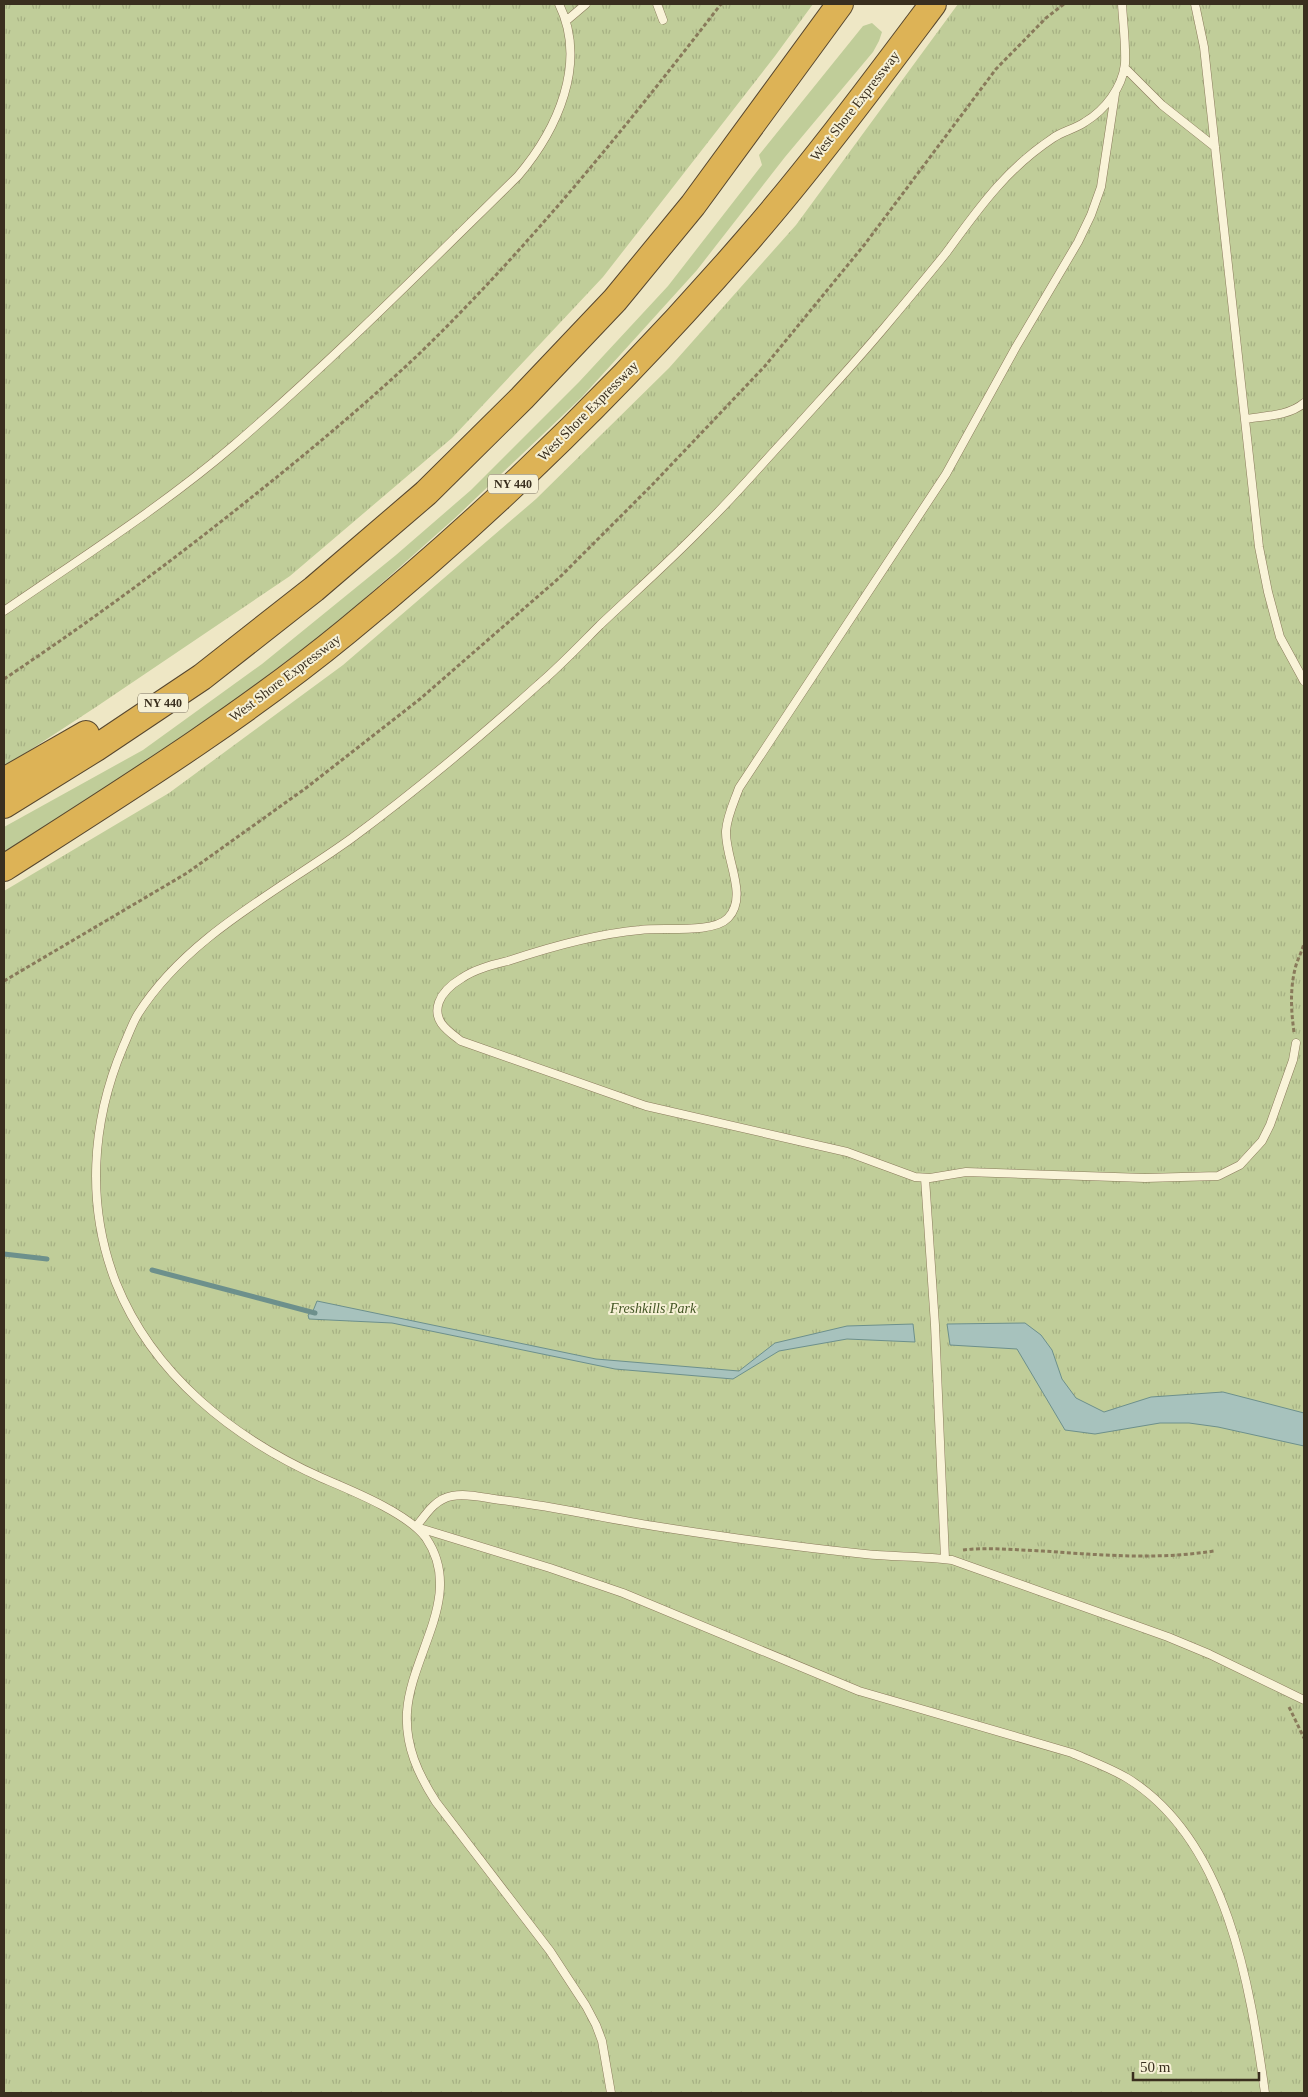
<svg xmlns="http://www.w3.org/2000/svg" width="1308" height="2097" font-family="Georgia,serif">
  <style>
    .green { fill: #c0cd99 }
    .park { fill: url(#park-tufts) }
    .water { fill: #a7c2bd; stroke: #6d908c }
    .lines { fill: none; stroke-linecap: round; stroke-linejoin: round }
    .stream { stroke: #6d908c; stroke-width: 5 }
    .service-casing { stroke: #897a5b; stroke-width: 9 }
    .motorway-casing { stroke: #57472f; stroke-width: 28 }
    .path { stroke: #897a5b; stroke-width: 3; stroke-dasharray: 4 2.5; stroke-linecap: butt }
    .service { stroke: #f9f3d8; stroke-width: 8 }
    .motorway { stroke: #ddb356; stroke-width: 26 }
    .labels { text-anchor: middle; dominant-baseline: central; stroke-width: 4; stroke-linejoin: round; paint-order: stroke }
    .shield { fill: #f6f0d5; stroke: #726956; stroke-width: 1 }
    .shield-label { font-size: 12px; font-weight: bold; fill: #3a2f1f }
    .street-label { font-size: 14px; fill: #3a2f1f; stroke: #f6f0d5 }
    .park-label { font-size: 14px; font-style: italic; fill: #445625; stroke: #f6f0d5 }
  </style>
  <defs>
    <pattern id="park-tufts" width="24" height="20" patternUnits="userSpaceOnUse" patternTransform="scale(1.25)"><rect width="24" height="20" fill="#c0cd99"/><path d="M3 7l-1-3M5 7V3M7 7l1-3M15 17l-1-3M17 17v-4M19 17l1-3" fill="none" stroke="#a6b083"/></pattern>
  </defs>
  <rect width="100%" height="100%" fill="#eee7c5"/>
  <path class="green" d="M 872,23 L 882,32 L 879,41 L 873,52 L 785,157 L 697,270 L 582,397 L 455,518 L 338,622 L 218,713 L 90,803 L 4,853 L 4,827 L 143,750 L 262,664 L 396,555 L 471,490 L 579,382 L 668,286 L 762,165 L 759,155 L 863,26 Z"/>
  <path class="park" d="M 4,4 L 813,4 L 775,56 L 603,277 L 452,438 L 290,576 L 96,707 L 4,767 Z
    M 958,4 L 1304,4 L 1304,2093 L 4,2093 L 4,891 L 169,793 L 343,665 L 536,499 L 669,368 L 796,225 Z"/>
  <path class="water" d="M 317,1301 L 596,1359 L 739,1371 L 775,1343 L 847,1326 L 913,1324 L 915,1342 L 847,1339 L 779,1351 L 733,1379 L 615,1369 L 392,1323 L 309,1319 L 308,1315 L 313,1311 Z
    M 1025,1323 L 1041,1335 L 1052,1350 L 1062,1379 L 1076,1398 L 1104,1412 L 1151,1397 L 1223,1392 L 1304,1413 L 1304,1446 L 1218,1427 L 1189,1423 L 1160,1423 L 1095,1434 L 1065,1430 L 1017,1349 L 950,1345 L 947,1324 Z"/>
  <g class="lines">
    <path class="stream" d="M 4,1254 L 47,1259
      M 152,1270 L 315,1313"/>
    <defs>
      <path id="service" d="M 657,4 L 663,20
        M 1195,4 L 1204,47 L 1259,547 L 1268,592 L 1280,637 L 1304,681
        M 566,21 L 586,4
        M 1125,68 L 1162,105 L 1215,147
        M 1115,94 L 1101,187 L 1091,215 L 1078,242 L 1016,347 L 946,474 L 739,788 C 734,802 727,816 726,831 C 725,859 749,896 728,918 C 713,934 662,927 640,930 C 595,934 550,947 508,961 C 492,965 475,969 462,978 C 452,984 443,991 439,1002 C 432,1021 448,1031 461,1041 L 646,1106 L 847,1152 L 915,1177 L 930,1178 L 966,1172 L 1145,1178 L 1218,1176 L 1240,1165 L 1262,1141 L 1270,1125 L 1293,1060 L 1296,1043
        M 1245,419 C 1264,416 1289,416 1304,403
        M 4,611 C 81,558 163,506 234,445 C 333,360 425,267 518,176 C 557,130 588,63 559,4
        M 925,1178 L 935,1325 L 945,1559
        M 611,2093 L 602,2041 L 596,2025 L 586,2006 L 550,1951 L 436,1802 C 418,1774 405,1746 407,1712 C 411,1653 465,1595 426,1538 C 408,1513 350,1490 322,1478 C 233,1438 153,1375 116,1283 C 86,1206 91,1123 123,1047 C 128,1036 132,1024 138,1014 C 187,936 280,890 352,838 C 417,790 479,738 539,684 C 560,666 580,645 600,625 C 635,592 671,560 705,525 C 734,497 760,466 788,436 C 820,400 853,365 884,328 C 905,303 926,278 946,253 C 963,230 979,207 998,186 C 1014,168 1032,152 1053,138 C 1063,131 1075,129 1085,122 C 1105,110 1122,88 1125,64 C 1126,45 1123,23 1122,4
        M 1265,2093 C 1250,1986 1228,1840 1127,1778 C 1110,1768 1091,1761 1072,1753 L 859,1691 L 623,1593 L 550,1568 L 416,1527 C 426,1514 435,1499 452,1496 C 468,1493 485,1498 501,1500 C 553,1506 603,1518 654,1526 C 724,1537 795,1547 865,1554 C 894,1557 923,1556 952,1560 L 1168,1637 L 1209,1654 L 1304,1700"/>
      <path id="motorway" d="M 4,781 L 86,734
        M 4,805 L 96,748 L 202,677 L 314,589 L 426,493 L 522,398 L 615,300 L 693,205 L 840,4
        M 4,868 C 121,793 240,719 347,631 C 491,513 625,382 747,241 C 813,165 873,84 933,4"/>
    </defs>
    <use href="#service" class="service-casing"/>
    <use href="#motorway" class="motorway-casing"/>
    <path class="path" d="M 4,679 C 91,621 175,559 257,493 C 312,449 367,403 419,354 C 530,246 627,126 721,4
      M 4,981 L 187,873 L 306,788 L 420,699 L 559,578 L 652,485 L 765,366 L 865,244 L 996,69 L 1046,18 L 1064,4
      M 1294,1032 C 1291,1010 1290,990 1295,969 C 1297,960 1302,952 1304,943
      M 963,1550 C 989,1547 1016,1550 1043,1551 C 1100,1555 1157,1560 1214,1551
      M 1289,1707 L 1304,1738"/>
    <use href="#service" class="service"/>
    <use href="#motorway" class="motorway"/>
  </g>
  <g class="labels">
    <g class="shield">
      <rect x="488" y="474.5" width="50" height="19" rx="4"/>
      <rect x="138" y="693.5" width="50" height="19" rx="4"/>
    </g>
    <g class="shield-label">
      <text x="513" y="484">NY 440</text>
      <text x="163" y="703">NY 440</text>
    </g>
    <g class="street-label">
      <text transform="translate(855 106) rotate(-52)">West Shore Expressway</text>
      <text transform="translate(588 411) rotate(-45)">West Shore Expressway</text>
      <text transform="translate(285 678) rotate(-37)">West Shore Expressway</text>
    </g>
    <g class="park-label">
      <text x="653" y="1308">Freshkills Park</text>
    </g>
  </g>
  <rect width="1308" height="2097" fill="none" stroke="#3a2f1f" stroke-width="10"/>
  <path d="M1133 2072v8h126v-8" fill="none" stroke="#3a2f1f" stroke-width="2.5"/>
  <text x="1140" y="2072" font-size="15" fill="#3a2f1f" stroke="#f6f0d5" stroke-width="4" paint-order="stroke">50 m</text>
</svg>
